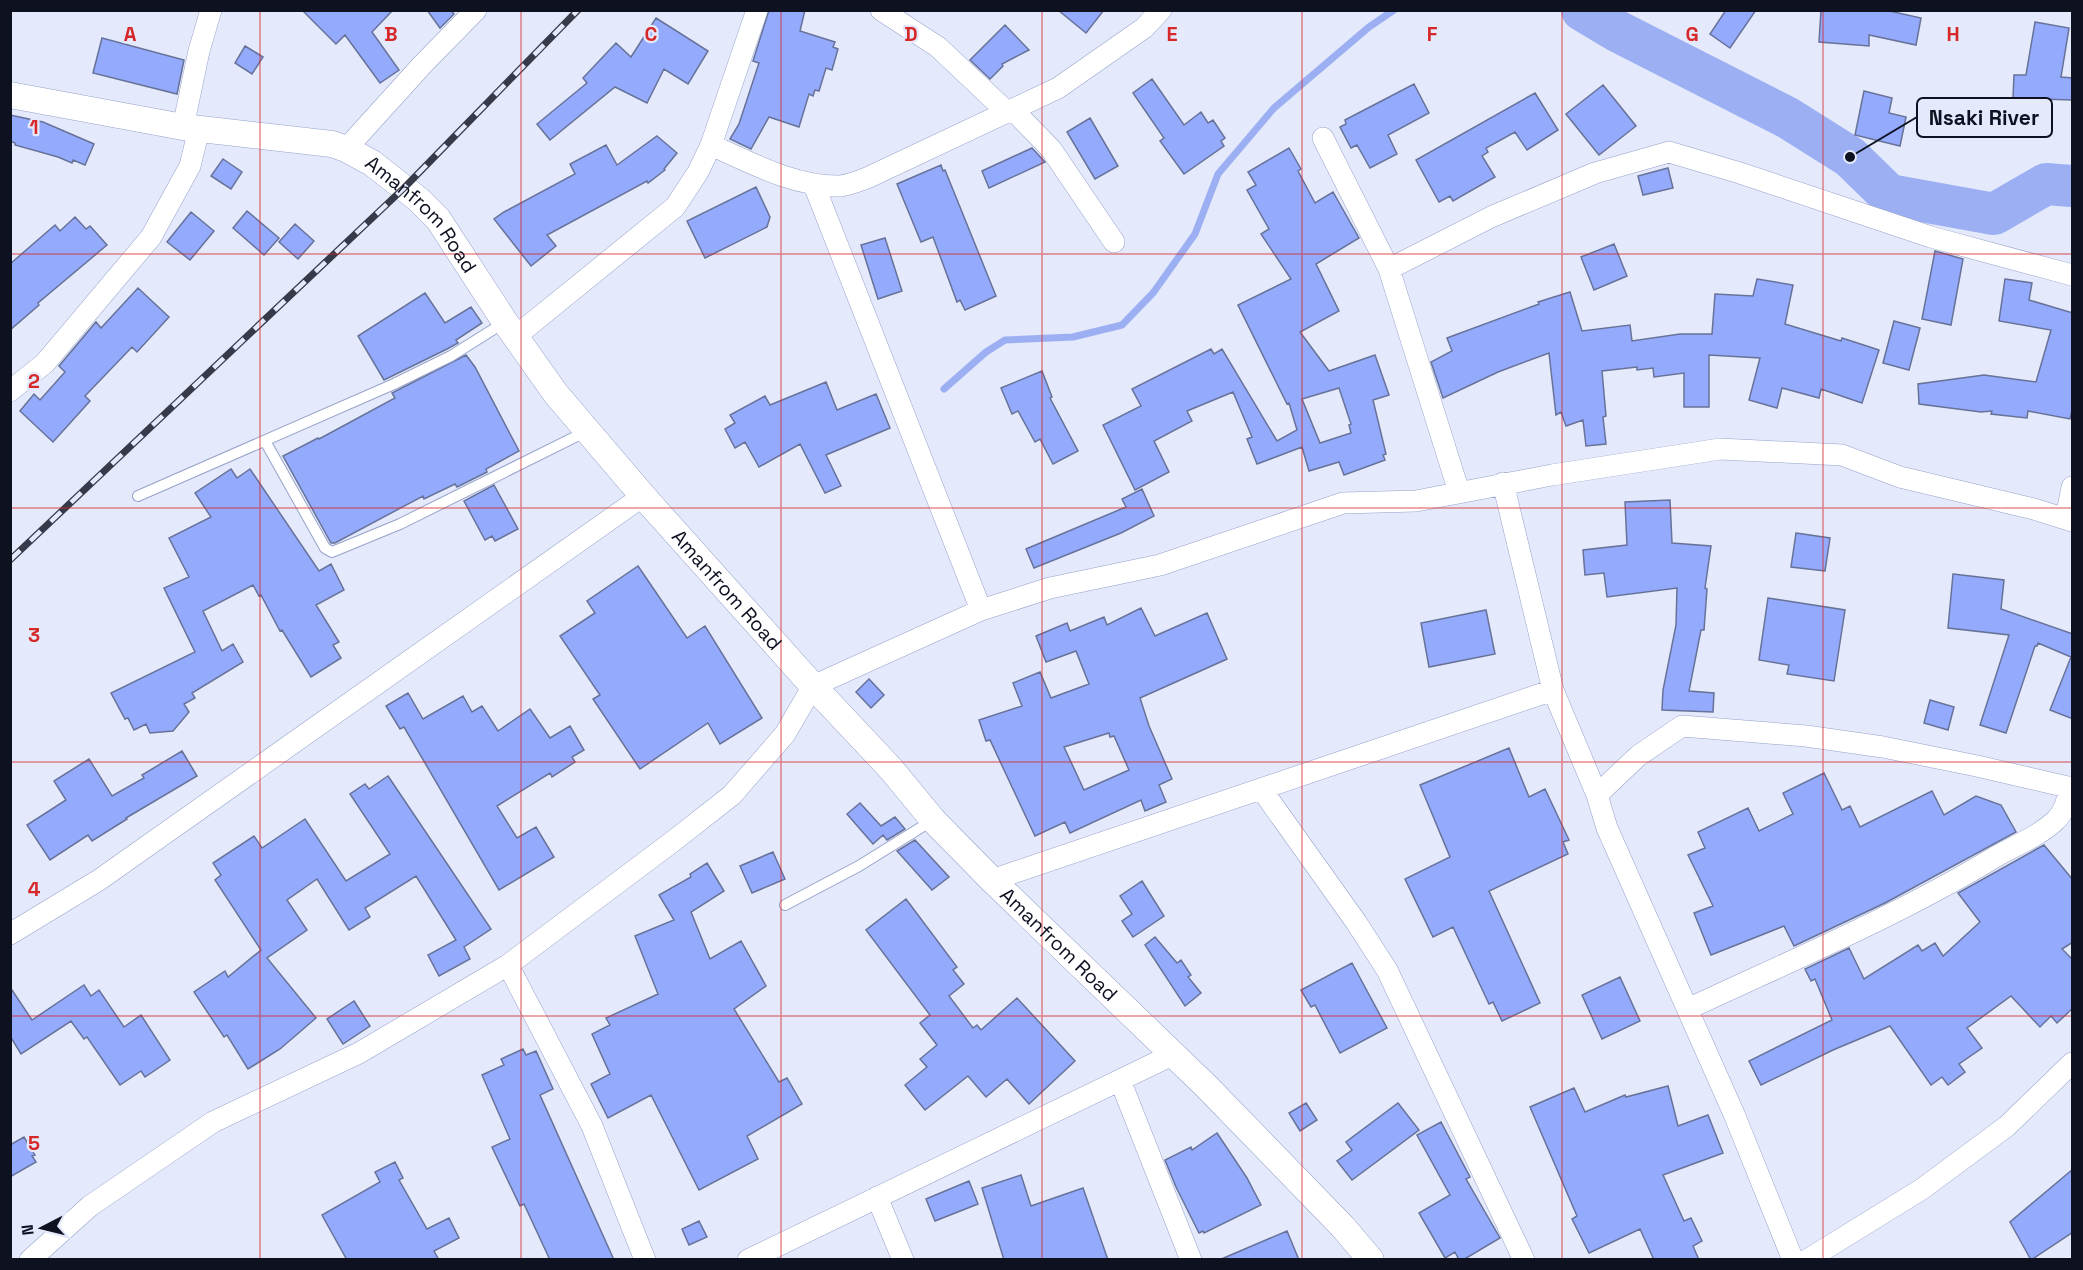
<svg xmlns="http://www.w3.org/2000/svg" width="2083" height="1270" font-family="'Space Grotesk',sans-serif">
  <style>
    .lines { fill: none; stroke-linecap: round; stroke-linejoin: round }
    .stream { stroke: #9caff2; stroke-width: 7 }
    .river { stroke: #9caff2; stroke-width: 42 }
    .building { fill: #94aafd; stroke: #677299; stroke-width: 1.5; fill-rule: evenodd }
    .service-casing { stroke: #96a2cb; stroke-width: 12 }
    .minor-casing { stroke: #96a2cb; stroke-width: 22 }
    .tertiary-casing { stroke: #96a2cb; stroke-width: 27 }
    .service { stroke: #fff; stroke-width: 10 }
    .minor { stroke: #fff; stroke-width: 21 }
    .tertiary { stroke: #fff; stroke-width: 26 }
    .rail-casing { stroke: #363a49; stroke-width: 7 }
    .rail { stroke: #e4e9fb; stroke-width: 4.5; stroke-dasharray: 14; stroke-linecap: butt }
    .grid { fill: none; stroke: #d62828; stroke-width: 1.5; stroke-opacity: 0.55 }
    .labels { text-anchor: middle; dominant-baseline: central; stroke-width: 4.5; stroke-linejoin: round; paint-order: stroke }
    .street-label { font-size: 20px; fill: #0d1120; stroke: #e4e9fb }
    .grid-label { font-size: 20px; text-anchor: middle; font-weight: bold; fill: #d62828; stroke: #e4e9fb; stroke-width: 4.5; stroke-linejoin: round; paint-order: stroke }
    .leader { fill: none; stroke: #0d1120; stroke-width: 2 }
    .callout-dot { fill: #0d1120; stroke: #e4e9fb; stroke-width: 2 }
    .callout { fill: #e4e9fb; stroke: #0d1120; stroke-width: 2 }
    .callout-label { font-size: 21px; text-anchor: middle; font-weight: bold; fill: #0d1120 }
  </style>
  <rect width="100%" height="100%" fill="#e4e9fb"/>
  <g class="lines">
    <path class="stream" d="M 944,389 L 986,352 L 1005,340 L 1073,337 L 1122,325 L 1153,293 L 1195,234 L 1218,174 L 1274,108 L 1369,27 L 1394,10"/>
    <path class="river" d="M 1582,10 L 1617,31 L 1788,118 L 1850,157 L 1889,195 L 1994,214 L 2046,184 L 2072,186"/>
  </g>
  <path class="building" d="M 302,10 L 393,10 L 372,32 L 399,70 L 380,83 L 345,35 L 336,44 Z
    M 427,10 L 451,10 L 454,14 L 440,28 Z
    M 769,10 L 805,10 L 800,31 L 835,42 L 833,47 L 838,49 L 832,70 L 826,68 L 819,91 L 815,90 L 813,96 L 809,94 L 799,127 L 769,117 L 751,149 L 730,139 L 739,124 L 759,63 L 753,61 Z
    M 1058,10 L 1104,10 L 1086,33 Z
    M 1726,10 L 1756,10 L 1730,48 L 1710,34 Z
    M 1821,10 L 1885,10 L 1921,18 L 1916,45 L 1869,35 L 1869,46 L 1819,42 Z
    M 656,18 L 708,51 L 688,84 L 664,69 L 647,103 L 615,87 L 550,140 L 537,124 L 587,83 L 583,78 L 616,43 L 631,57 Z
    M 2035,22 L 2069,28 L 2061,77 L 2073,78 L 2073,100 L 2013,98 L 2014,75 L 2026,75 Z
    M 1005,25 L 1029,50 L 1002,64 L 1003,66 L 990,79 L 970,60 Z
    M 102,38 L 184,60 L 177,94 L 93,73 Z
    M 245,46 L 263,57 L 252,74 L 235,63 Z
    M 1152,79 L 1184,125 L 1201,112 L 1208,123 L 1213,120 L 1225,138 L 1221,141 L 1224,146 L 1184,174 L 1160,141 L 1164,138 L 1133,93 Z
    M 1414,84 L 1429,113 L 1388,135 L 1397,154 L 1370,168 L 1357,145 L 1351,148 L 1340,127 L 1346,124 L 1345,120 Z
    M 1603,85 L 1636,126 L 1599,155 L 1566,114 Z
    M 1864,91 L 1892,98 L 1889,113 L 1906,117 L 1900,146 L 1855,135 Z
    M 1535,93 L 1558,130 L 1527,150 L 1515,132 L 1486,148 L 1488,152 L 1482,156 L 1495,177 L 1453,201 L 1450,196 L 1439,202 L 1416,160 Z
    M 10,115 L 43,122 L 94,144 L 85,165 L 73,160 L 72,163 L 58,157 L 15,145 L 15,143 L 10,141 Z
    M 1090,118 L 1118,166 L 1095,179 L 1067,132 Z
    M 657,136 L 677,153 L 664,169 L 665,170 L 648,183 L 647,181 L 547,235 L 556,246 L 531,266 L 494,219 L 504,212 L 575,174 L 570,164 L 606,145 L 617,165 Z
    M 1032,148 L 1045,162 L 989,188 L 982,171 Z
    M 1289,148 L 1301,169 L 1298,171 L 1315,203 L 1333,192 L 1359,238 L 1316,264 L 1339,311 L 1300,332 L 1329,371 L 1375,355 L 1389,395 L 1373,400 L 1386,454 L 1383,455 L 1385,460 L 1344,475 L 1339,462 L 1309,471 L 1302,447 L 1257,464 L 1247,439 L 1252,437 L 1233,392 L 1187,411 L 1192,421 L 1154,441 L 1169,472 L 1135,490 L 1103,425 L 1141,406 L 1132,389 L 1211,349 L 1214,354 L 1222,349 L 1277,441 L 1297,430 L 1289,403 L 1287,404 L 1238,305 L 1291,279 L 1261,234 L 1269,229 L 1247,190 L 1256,185 L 1248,172 ZM 1339,388 L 1351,424 L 1349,425 L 1351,433 L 1320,443 L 1302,399 Z
    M 223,159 L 242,172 L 231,189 L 211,176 Z
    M 941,165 L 943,171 L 945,170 L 996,296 L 965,310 L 960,300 L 957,302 L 933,237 L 921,242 L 897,184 Z
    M 1668,168 L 1673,188 L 1643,195 L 1638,176 Z
    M 756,187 L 770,217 L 767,227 L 705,258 L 687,221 Z
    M 247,211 L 279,238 L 264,255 L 233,228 Z
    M 191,212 L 214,231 L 190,260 L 167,242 Z
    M 75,217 L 86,229 L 90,226 L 107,245 L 38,303 L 39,305 L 10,330 L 10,264 L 55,225 L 60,231 Z
    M 295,224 L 314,241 L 298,259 L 279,242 Z
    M 885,238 L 902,291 L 878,299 L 861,245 Z
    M 1614,244 L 1627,276 L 1594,290 L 1581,257 Z
    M 1935,251 L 1963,259 L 1951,325 L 1922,319 Z
    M 1757,279 L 1793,285 L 1785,324 L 1841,341 L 1842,338 L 1879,350 L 1862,403 L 1821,389 L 1819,398 L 1782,388 L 1777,408 L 1749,400 L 1760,358 L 1709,355 L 1709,407 L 1684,407 L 1684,373 L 1654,377 L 1653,368 L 1637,370 L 1637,367 L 1602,371 L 1606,416 L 1603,417 L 1606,444 L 1586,446 L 1583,420 L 1566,426 L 1561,412 L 1556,415 L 1549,353 L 1498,372 L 1443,398 L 1431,362 L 1452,351 L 1447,338 L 1539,304 L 1538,302 L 1570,292 L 1582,331 L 1630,325 L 1632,341 L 1680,334 L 1712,334 L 1715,294 L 1753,296 Z
    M 2005,279 L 2032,283 L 2029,300 L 2073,313 L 2073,406 L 2070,419 L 2028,411 L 2027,418 L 1991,414 L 1992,411 L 1981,412 L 1919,404 L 1918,384 L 1984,375 L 2036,382 L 2051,330 L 1999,321 Z
    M 138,288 L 169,317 L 137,352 L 132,347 L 85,396 L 90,401 L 53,442 L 20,411 L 34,394 L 40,400 L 65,372 L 59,366 L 96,322 L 101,328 Z
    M 425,293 L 445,323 L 471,307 L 482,323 L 456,340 L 458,343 L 447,349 L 384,380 L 358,336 Z
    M 1894,321 L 1920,328 L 1909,370 L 1883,363 Z
    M 466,355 L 475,367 L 519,451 L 486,469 L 487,472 L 457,487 L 455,484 L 424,499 L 423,496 L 335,543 L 331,543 L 283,456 L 318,438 L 319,439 L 395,398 L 392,393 Z
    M 1042,371 L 1052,397 L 1050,398 L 1078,451 L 1053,464 L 1040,439 L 1035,442 L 1018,411 L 1012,414 L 1001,388 Z
    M 826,382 L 837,410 L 876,394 L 890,428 L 826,455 L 841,486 L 825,493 L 800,444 L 759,467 L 745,442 L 735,448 L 725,429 L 735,423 L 730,415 L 765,396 L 770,405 Z
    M 231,469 L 237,478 L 250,469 L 319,571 L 331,564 L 344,590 L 316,605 L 339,642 L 333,645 L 341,658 L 311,677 L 282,630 L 280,631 L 261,595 L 259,596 L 253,585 L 203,611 L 222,651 L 233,644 L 243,662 L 192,693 L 195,698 L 184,704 L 189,712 L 173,731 L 150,733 L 146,724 L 134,730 L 128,718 L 125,719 L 111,693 L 195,652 L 164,588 L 189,577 L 169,538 L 211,517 L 195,493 Z
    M 494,485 L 518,529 L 495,541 L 492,536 L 485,540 L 464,501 Z
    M 1142,489 L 1154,516 L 1121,533 L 1034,568 L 1026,549 L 1126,507 L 1122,499 Z
    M 1670,500 L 1672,543 L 1711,546 L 1705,588 L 1707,589 L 1704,630 L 1701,630 L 1689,691 L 1714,693 L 1713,712 L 1662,710 L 1663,690 L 1676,625 L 1677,588 L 1607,597 L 1604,573 L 1585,575 L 1583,550 L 1627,545 L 1625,502 Z
    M 1796,533 L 1830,538 L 1825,571 L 1791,567 Z
    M 638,566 L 687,638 L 705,626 L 762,718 L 720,744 L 708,723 L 640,769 L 593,699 L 600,695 L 560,636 L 595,613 L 587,601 Z
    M 1953,574 L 2004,580 L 2001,609 L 2073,634 L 2073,719 L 2050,710 L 2071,657 L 2038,643 L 2037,646 L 2035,646 L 2006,733 L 1980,725 L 2009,635 L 1948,628 Z
    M 1768,598 L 1845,610 L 1834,681 L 1787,674 L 1789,665 L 1759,660 Z
    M 1141,608 L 1155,636 L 1207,613 L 1227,659 L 1140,698 L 1149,726 L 1172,779 L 1159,785 L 1166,802 L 1145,811 L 1141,800 L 1070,833 L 1065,822 L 1035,836 L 990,740 L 986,741 L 979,720 L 1022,706 L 1013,683 L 1040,672 L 1051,698 L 1089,684 L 1076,651 L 1046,662 L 1036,636 L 1067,623 L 1070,631 L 1104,617 L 1107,625 ZM 1109,733 L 1110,737 L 1114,736 L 1129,770 L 1084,790 L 1064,747 Z
    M 1486,610 L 1495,654 L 1429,667 L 1421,623 Z
    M 869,679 L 884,695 L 871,708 L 856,692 Z
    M 408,693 L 423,719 L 463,696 L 472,712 L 482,706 L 498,731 L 530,709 L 550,738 L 570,726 L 584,750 L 572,757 L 575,762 L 552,777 L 550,773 L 497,806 L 517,838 L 536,827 L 554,857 L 499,890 L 404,727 L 400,729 L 386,706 Z
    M 1930,700 L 1954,707 L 1948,730 L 1924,723 Z
    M 1509,748 L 1529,797 L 1545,789 L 1569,840 L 1563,842 L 1568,854 L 1489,891 L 1540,1003 L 1502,1021 L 1493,1002 L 1489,1004 L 1453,927 L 1433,937 L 1405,879 L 1450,857 L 1420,785 Z
    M 182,751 L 197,776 L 126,818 L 127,819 L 92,841 L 88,835 L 50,860 L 27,825 L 66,800 L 54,781 L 89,759 L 112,796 L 144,778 L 142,775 Z
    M 1824,773 L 1842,810 L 1850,806 L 1860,827 L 1932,791 L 1944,815 L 1976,796 L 2001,805 L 2016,832 L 1885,903 L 1794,946 L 1784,926 L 1711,955 L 1694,913 L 1713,906 L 1688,855 L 1705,848 L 1698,832 L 1748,808 L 1759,831 L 1793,814 L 1783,793 Z
    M 388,776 L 491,929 L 464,947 L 470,959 L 439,976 L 428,955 L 456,940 L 416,876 L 365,908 L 370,917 L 349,930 L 317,879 L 287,900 L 307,930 L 267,958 L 316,1018 L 280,1049 L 248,1069 L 227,1035 L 224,1037 L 194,992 L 225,971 L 228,977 L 261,950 L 215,880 L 221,875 L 213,863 L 254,836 L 262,848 L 305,819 L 346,881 L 390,854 L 350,794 L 365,784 L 369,789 Z
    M 860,803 L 881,826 L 895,817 L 905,829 L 887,840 L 883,835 L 873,844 L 847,814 Z
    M 915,840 L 949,877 L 932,890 L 897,851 Z
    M 2044,845 L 2073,880 L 2073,942 L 2062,949 L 2073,960 L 2073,1008 L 2057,1023 L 2051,1016 L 2040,1027 L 2011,996 L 1967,1028 L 1982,1048 L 1959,1064 L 1965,1072 L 1948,1085 L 1942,1077 L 1931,1085 L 1890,1026 L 1833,1050 L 1761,1085 L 1749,1061 L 1832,1020 L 1815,979 L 1811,981 L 1805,969 L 1849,948 L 1864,979 L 1918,945 L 1922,951 L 1935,943 L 1943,956 L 1980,922 L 1958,893 Z
    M 773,852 L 785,879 L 752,893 L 740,866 Z
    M 707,863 L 724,891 L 691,912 L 710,959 L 741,941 L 766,986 L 734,1009 L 779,1082 L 787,1078 L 802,1104 L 747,1136 L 758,1159 L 699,1190 L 651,1095 L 608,1118 L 591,1084 L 610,1074 L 592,1034 L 610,1025 L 606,1018 L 658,994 L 635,936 L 674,920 L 659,895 L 691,877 L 690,874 Z
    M 1142,881 L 1164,916 L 1133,937 L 1122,921 L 1132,914 L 1120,896 Z
    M 906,899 L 957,967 L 953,970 L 964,984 L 949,996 L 973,1028 L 977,1025 L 981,1030 L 1017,998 L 1075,1061 L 1029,1104 L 1007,1079 L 986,1097 L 968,1076 L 925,1110 L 905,1085 L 927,1067 L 920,1059 L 937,1045 L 920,1023 L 930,1015 L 866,930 Z
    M 1155,937 L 1177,963 L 1181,960 L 1191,975 L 1188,977 L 1201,993 L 1185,1006 L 1145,945 Z
    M 1352,963 L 1387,1028 L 1340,1053 L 1315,1005 L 1311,1007 L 1301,990 Z
    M 1620,977 L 1640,1021 L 1602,1039 L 1582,995 Z
    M 84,985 L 91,996 L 99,990 L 124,1027 L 141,1015 L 170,1060 L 145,1077 L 141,1071 L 120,1085 L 87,1037 L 84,1039 L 71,1021 L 21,1054 L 10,1036 L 10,987 L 32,1020 Z
    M 354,1001 L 370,1026 L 343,1044 L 327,1019 Z
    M 523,1049 L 526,1055 L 536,1051 L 553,1089 L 540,1095 L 614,1260 L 550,1260 L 524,1204 L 520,1206 L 492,1147 L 510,1139 L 482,1075 L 504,1065 L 501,1059 Z
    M 1668,1086 L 1678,1126 L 1708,1115 L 1723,1153 L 1663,1175 L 1684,1221 L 1691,1218 L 1702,1241 L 1693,1246 L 1699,1260 L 1654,1260 L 1640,1229 L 1589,1253 L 1572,1219 L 1577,1216 L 1530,1107 L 1574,1088 L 1585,1112 L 1625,1095 L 1626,1097 Z
    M 1306,1103 L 1317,1120 L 1300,1131 L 1289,1113 Z
    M 1398,1103 L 1419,1130 L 1352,1180 L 1337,1161 L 1352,1150 L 1346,1142 Z
    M 1441,1122 L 1470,1177 L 1466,1179 L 1500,1238 L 1463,1260 L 1459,1260 L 1455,1252 L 1445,1258 L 1419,1213 L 1450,1195 L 1417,1135 Z
    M 1217,1133 L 1247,1178 L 1261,1205 L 1204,1233 L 1203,1231 L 1199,1233 L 1176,1187 L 1165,1160 L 1191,1147 L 1192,1150 Z
    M 24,1137 L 35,1155 L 32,1156 L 36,1162 L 10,1177 L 10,1145 Z
    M 395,1162 L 403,1178 L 399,1180 L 427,1229 L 449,1218 L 459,1238 L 434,1251 L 439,1260 L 347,1260 L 322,1215 L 380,1182 L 375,1172 Z
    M 2073,1169 L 2073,1232 L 2031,1260 L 2010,1222 Z
    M 1021,1175 L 1031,1206 L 1083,1188 L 1108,1260 L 1004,1260 L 982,1188 Z
    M 969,1181 L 978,1204 L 935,1221 L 926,1199 Z
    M 699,1221 L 707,1237 L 689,1245 L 682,1229 Z
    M 1287,1231 L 1299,1260 L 1219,1260 Z"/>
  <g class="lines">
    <defs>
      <path id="service" d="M 265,441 L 325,548 L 332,552 L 400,524 L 587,431
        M 138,496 L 394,384 L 451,356 L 505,322
        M 785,905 L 859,866 L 933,820"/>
      <path id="minor" d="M 881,10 L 938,47 L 1008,113
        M 1013,110 L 1051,149 L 1114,242
        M 183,127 L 199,51 L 211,10
        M 1323,138 L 1389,269 L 1459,492
        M 711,145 C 751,163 795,187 840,186 C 849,185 859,181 867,178 L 1058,88 L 1144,28 L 1161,10
        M 346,149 L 423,64 L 476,10
        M 814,185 L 981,610
        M 1389,269 L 1491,217 L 1595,173 L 1669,152 L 1740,173 L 1931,237 L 2072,275
        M 516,336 L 675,207 L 698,172 L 711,145 L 757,10
        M 10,391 L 45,363 L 151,237 L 190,166 L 199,129
        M 1503,483 L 1553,690 L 1597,795 L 1607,828 L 1734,1114 L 1793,1260
        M 2066,519 L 2072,487
        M 1262,790 L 1356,922 L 1387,970 L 1524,1260
        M 1597,795 L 1638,756 L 1682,726 L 1806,736 L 1883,747 L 1977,766 L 2072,788
        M 992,880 L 1553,690
        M 10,934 L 99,880 L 643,496
        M 508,965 L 592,1126 L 645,1260
        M 1688,1009 C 1788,962 1895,917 1990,860 C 2011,847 2037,838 2056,820 C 2065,811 2067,800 2070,787
        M 1120,1080 L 1191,1260
        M 877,1197 L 903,1260
        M 30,1260 L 90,1206 L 213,1122 L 359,1053 L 508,965 L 672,842 L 732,795 L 785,734 L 813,686 L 981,610 L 1050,588 L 1160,565 L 1343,503 L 1416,501 L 1552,475 L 1720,449 L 1842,455 L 1900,477 L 2034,509 L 2072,521
        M 748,1260 L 1174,1054
        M 1807,1260 L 1922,1189 L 2007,1126 L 2072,1063"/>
      <g id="tertiary">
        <path id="s1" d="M 10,95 L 183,127 L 332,144 L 346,149 L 372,163 L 419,200 L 438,219 L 505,322 L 556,394 L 643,496 L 813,686 L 891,769 L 933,820 L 992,880 L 1206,1086 L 1343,1227 L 1371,1260"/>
      </g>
    </defs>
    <use href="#service" class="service-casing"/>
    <use href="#minor" class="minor-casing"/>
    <use href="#tertiary" class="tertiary-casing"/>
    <use href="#service" class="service"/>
    <use href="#minor" class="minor"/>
    <use href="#tertiary" class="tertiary"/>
    <defs>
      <path id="rail" d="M 10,560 L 404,188 L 578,10"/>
    </defs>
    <use href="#rail" class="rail-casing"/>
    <use href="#rail" class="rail"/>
  </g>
  <path class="grid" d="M 260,10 L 260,1260M 521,10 L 521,1260M 781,10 L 781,1260M 1042,10 L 1042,1260M 1302,10 L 1302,1260M 1562,10 L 1562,1260M 1823,10 L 1823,1260M 10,254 L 2072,254M 10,508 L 2072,508M 10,762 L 2072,762M 10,1016 L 2072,1016"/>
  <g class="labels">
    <g class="street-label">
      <text stroke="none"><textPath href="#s1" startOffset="442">Amanfrom Road</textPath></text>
      <text stroke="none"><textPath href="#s1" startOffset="928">Amanfrom Road</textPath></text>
      <text stroke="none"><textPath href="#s1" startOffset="1414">Amanfrom Road</textPath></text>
    </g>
  </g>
  <g class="grid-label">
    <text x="130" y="41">A</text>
    <text x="391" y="41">B</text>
    <text x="651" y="41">C</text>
    <text x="911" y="41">D</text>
    <text x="1172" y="41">E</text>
    <text x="1432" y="41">F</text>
    <text x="1692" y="41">G</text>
    <text x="1953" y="41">H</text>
    <text x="34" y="134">1</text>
    <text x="34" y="388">2</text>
    <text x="34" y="642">3</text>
    <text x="34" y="896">4</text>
    <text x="34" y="1150">5</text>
  </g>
  <path class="leader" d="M1850 157L1917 117"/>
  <circle class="callout-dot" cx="1850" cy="157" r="6"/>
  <rect class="callout" x="1917" y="98" width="135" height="39" rx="6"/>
  <g class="callout-label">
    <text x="1984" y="125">Nsaki River</text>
  </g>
  <rect width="2083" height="1270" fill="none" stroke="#0d1120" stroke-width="24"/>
  <g transform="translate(42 1228) rotate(263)" stroke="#e4e9fb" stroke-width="4.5" paint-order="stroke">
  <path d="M0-4.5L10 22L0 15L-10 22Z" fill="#0d1120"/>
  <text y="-9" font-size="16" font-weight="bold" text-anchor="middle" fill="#0d1120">N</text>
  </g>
</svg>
